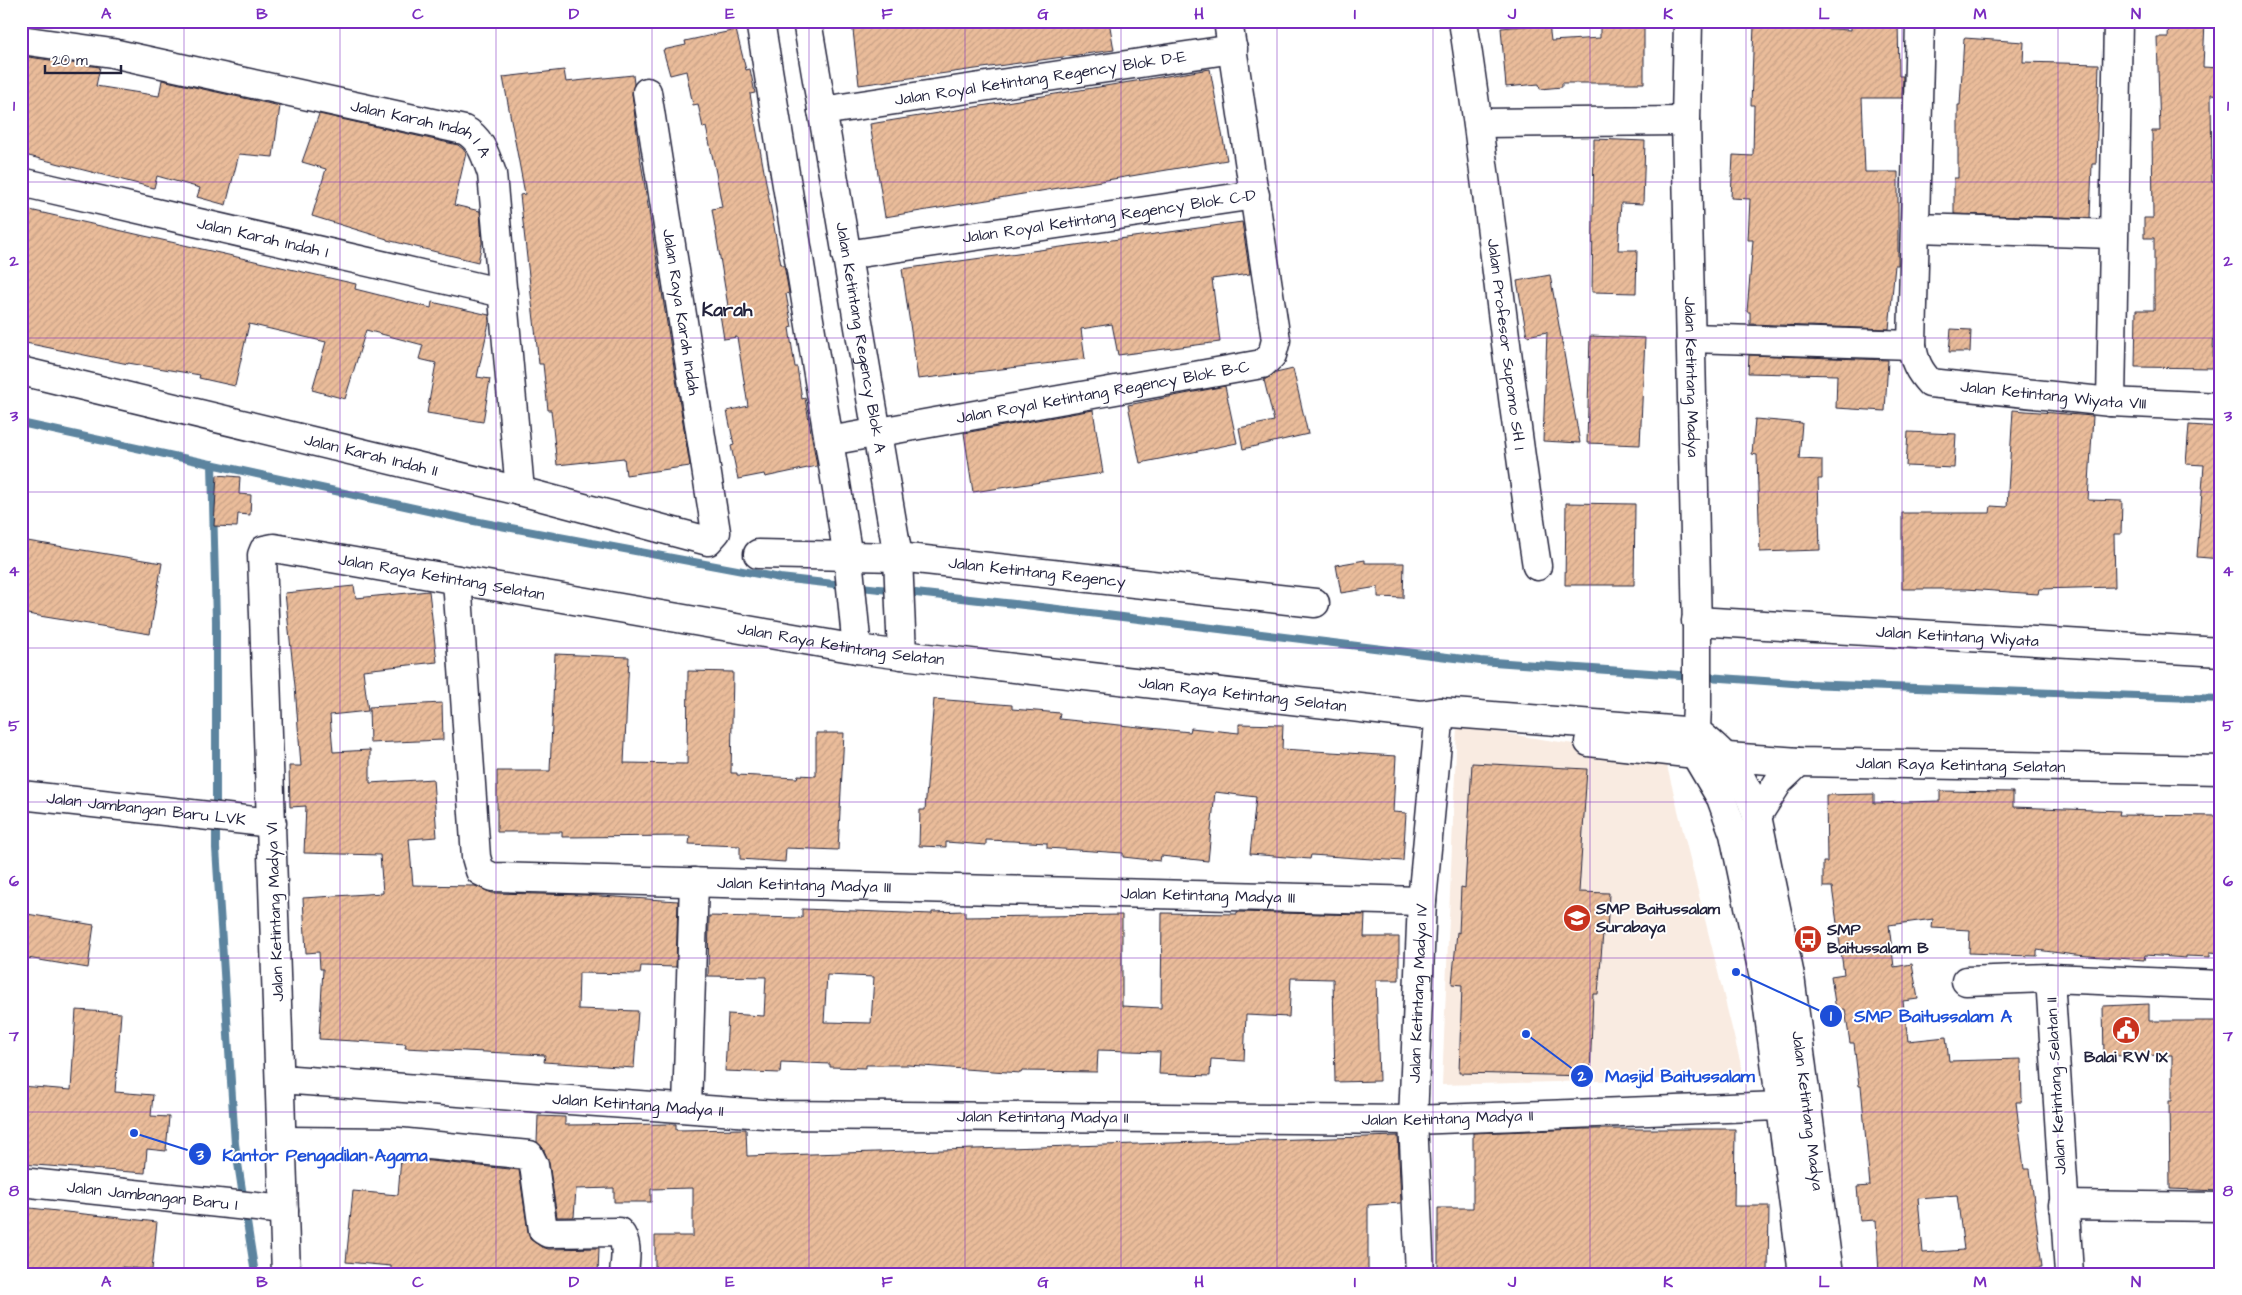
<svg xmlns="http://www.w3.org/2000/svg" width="2242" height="1295" font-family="'Architects Daughter',sans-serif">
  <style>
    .built { fill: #f9ebe1 }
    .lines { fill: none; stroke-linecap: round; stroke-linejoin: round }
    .stream { stroke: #5b849f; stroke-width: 8 }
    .building { fill: url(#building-hatch); stroke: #22223b; fill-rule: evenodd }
    .minor-casing { stroke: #22223b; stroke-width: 31 }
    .minor { stroke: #fff; stroke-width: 28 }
    .grid { fill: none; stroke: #7b2cbf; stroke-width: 1; stroke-opacity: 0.55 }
    .labels { text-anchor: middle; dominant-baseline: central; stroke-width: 4; stroke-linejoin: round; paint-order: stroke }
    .street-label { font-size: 16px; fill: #22223b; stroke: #fff }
    .poi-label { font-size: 16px; font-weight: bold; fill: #22223b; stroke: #fff; text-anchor: start }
    .quarter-label { font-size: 19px; font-weight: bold; fill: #22223b; stroke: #fff }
    .leader { fill: none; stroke: #1d4ed8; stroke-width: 2 }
    .callout-dot { fill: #1d4ed8; stroke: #fff; stroke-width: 2 }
    .mark-label { font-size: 15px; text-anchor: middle; font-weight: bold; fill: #fff }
    .callout-label { font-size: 18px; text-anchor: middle; font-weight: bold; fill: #1d4ed8; stroke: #fff; stroke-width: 4; stroke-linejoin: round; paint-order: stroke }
    .neatline { fill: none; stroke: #7b2cbf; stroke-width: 2 }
    .grid-label { font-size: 16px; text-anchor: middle; font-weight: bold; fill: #7b2cbf }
  </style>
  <defs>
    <pattern id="building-hatch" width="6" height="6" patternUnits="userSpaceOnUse" patternTransform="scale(1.25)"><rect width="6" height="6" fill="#eabc9a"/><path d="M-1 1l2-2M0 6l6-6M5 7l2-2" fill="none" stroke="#c8a186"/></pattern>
  </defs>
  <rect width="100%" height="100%" fill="#fff"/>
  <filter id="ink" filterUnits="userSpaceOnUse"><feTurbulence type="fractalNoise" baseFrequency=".02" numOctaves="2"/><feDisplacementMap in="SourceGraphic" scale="10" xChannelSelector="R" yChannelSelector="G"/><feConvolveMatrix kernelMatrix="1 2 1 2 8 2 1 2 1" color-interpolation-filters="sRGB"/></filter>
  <g filter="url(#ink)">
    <path class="built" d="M 1457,726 L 1665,758 L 1744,1077 L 1442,1085 Z"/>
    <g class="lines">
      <path class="stream" d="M 21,423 L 474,521 L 780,578 L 1033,606 L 1480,661 L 1806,684 L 2221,699
        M 212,464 L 216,621 L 216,848 L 235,1144 L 255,1274"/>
    </g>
    <path class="building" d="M 852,21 L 1109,21 L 1114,50 L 859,85 Z
      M 1600,21 L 1644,21 L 1644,83 L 1562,83 L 1562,87 L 1540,89 L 1539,84 L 1506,87 L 1501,28 L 1549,24 L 1551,41 L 1600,38 Z
      M 1851,21 L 1898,21 L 1899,76 L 1903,76 L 1902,98 L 1862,98 L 1865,172 L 1898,172 L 1898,265 L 1895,265 L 1889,329 L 1750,324 L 1750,312 L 1747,312 L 1753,240 L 1748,240 L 1750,199 L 1731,198 L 1733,155 L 1753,156 L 1754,105 L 1751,105 L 1754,25 L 1851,30 Z
      M 2169,21 L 2205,21 L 2203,67 L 2221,68 L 2221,95 L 2211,94 L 2212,182 L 2221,182 L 2221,303 L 2214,303 L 2213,368 L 2135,367 L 2136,310 L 2154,310 L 2154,238 L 2144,238 L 2144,218 L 2153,218 L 2152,131 L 2160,131 L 2157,37 L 2168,37 Z
      M 736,30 L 746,70 L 750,69 L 755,93 L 750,94 L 781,265 L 784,265 L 789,293 L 786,294 L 792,327 L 789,328 L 795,367 L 797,367 L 802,399 L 805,398 L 817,466 L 765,477 L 764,474 L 738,479 L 731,446 L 734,445 L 727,411 L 748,406 L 737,337 L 724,339 L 719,308 L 728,306 L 712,209 L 722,207 L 716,173 L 706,127 L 703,128 L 698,104 L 693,105 L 686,71 L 670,75 L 663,50 L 686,45 L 685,41 Z
      M 1964,38 L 2024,42 L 2023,62 L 2099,64 L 2096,164 L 2092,164 L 2090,218 L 1954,214 L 1954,178 L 1958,178 L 1958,105 L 1960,105 Z
      M 21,56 L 100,67 L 96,86 L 159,96 L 162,80 L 280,106 L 273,157 L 239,154 L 226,205 L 197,197 L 200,188 L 157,176 L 154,188 L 21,154 Z
      M 1210,69 L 1227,160 L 885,217 L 870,124 Z
      M 564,70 L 566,82 L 633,75 L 634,84 L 632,94 L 640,156 L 690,466 L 626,475 L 624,458 L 557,465 L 551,410 L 548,410 L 543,364 L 539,364 L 532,303 L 520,195 L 525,194 L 503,77 Z
      M 319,114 L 458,145 L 463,149 L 466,153 L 454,205 L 480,211 L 482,243 L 478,262 L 387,240 L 387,239 L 312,216 L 326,169 L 302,162 Z
      M 1594,139 L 1645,141 L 1643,204 L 1621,203 L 1618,250 L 1637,250 L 1636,293 L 1592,292 Z
      M 21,208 L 356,284 L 355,289 L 431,308 L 432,302 L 489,315 L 489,323 L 477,377 L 490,379 L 483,422 L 427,413 L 436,363 L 419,359 L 423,345 L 366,330 L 345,399 L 312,390 L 326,342 L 249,324 L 235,386 L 199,378 L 200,375 L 128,363 L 128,364 L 21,342 Z
      M 1242,222 L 1250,274 L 1212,279 L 1220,342 L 1118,355 L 1112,324 L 1081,329 L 1085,359 L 918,379 L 902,269 Z
      M 1550,275 L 1580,443 L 1543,441 L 1547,332 L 1527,336 L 1517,281 Z
      M 1951,329 L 1971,330 L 1970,352 L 1949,352 Z
      M 1590,336 L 1645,338 L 1640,445 L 1587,443 Z
      M 1749,355 L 1888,360 L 1885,411 L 1836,408 L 1837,375 L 1748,373 Z
      M 1293,369 L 1308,434 L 1243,449 L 1239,428 L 1274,421 L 1264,380 L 1276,373 Z
      M 1225,386 L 1237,443 L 1140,463 L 1128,405 Z
      M 1093,410 L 1103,473 L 973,492 L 964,433 Z
      M 2013,410 L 2093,416 L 2088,500 L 2122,501 L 2121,534 L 2114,534 L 2115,587 L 2039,589 L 2038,594 L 1966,589 L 1902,589 L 1902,513 L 1990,513 L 1991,506 L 2007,507 Z
      M 1755,419 L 1802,423 L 1799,459 L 1822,460 L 1822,479 L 1818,479 L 1820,550 L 1760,552 L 1757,455 L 1752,454 Z
      M 2189,425 L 2221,427 L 2221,559 L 2197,557 L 2204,465 L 2186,464 Z
      M 1908,432 L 1956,434 L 1954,468 L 1906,466 Z
      M 217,475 L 240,477 L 239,494 L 251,495 L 250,515 L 238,514 L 237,527 L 214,526 Z
      M 1566,503 L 1635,504 L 1634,585 L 1565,585 Z
      M 21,540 L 162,563 L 150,634 L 21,613 Z
      M 1365,560 L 1365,563 L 1404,563 L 1403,598 L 1378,597 L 1378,587 L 1341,593 L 1336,565 Z
      M 354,586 L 356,598 L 429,591 L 437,662 L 363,670 L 368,711 L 330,715 L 333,752 L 370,750 L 370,783 L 433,779 L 437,837 L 409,839 L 413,885 L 475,886 L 492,893 L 585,895 L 678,901 L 676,967 L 641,966 L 640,974 L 579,973 L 578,1009 L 638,1011 L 634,1068 L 544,1062 L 545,1055 L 405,1048 L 406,1044 L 319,1039 L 323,969 L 320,969 L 319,952 L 306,953 L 303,898 L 383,893 L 380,855 L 304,853 L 306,806 L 290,807 L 289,766 L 301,766 L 295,686 L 285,593 Z
      M 555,654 L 629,657 L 624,763 L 687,764 L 688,671 L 733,672 L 731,773 L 737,773 L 737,775 L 797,778 L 798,775 L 816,776 L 816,733 L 844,733 L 838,850 L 786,848 L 785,862 L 740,859 L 740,846 L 689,844 L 690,836 L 562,837 L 562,832 L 497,832 L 497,771 L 550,771 Z
      M 934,699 L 1012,705 L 1012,709 L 1060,713 L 1059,719 L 1190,732 L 1191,728 L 1239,733 L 1239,724 L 1283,725 L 1282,749 L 1396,756 L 1393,812 L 1406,813 L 1403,861 L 1311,855 L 1310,859 L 1250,854 L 1256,797 L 1215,792 L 1208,861 L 1161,856 L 1160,861 L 1123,857 L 1123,853 L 1047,848 L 1047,843 L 1013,841 L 986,840 L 986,845 L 946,842 L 946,847 L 919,846 L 920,810 L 925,810 Z
      M 442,703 L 443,740 L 370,743 L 369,707 Z
      M 1472,763 L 1587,769 L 1579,892 L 1609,893 L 1607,933 L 1603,933 L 1598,994 L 1593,994 L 1590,1076 L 1459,1073 L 1462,985 L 1452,984 L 1457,932 L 1459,933 L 1461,887 L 1465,888 Z
      M 1940,791 L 2013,792 L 2013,807 L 2120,811 L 2119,815 L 2221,816 L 2221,953 L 2210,952 L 2210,957 L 2186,956 L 2186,958 L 2145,955 L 2144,960 L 2075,955 L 2037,950 L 2037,956 L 1995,955 L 1995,954 L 1969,953 L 1970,930 L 1932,928 L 1933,919 L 1889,925 L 1894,967 L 1912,964 L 1918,999 L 1903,1001 L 1908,1041 L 1946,1037 L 1949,1061 L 2021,1059 L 2022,1102 L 2016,1102 L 2024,1169 L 2030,1169 L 2042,1267 L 1990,1274 L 1879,1274 L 1876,1220 L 1860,1221 L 1857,1187 L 1870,1186 L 1861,1086 L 1859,1086 L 1854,1043 L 1850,1043 L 1845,1009 L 1836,1010 L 1831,976 L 1844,974 L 1832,887 L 1823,887 L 1823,862 L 1827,862 L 1826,795 L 1874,794 L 1874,803 L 1940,801 ZM 1957,1195 L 1964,1250 L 1923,1253 L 1918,1198 Z
      M 802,909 L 932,914 L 932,912 L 965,911 L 965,917 L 1122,915 L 1122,1006 L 1161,1008 L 1162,913 L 1237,914 L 1237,912 L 1365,915 L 1364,937 L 1399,937 L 1399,980 L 1376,980 L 1379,1081 L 1335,1082 L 1333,979 L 1291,978 L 1289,1017 L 1246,1015 L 1244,1061 L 1211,1059 L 1210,1076 L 1159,1074 L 1160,1052 L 1098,1050 L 1097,1072 L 1022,1071 L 1021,1073 L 908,1065 L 866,1065 L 866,1068 L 830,1067 L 830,1064 L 781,1062 L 780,1073 L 725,1071 L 728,1014 L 764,1016 L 766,977 L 708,976 L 709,916 L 802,918 ZM 827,975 L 874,977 L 871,1023 L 824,1022 Z
      M 27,914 L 94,925 L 88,968 L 21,957 Z
      M 2149,1004 L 2149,1021 L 2221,1021 L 2221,1191 L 2170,1189 L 2169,1101 L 2172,1101 L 2172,1055 L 2104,1056 L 2103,1006 Z
      M 76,1010 L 121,1013 L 115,1092 L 153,1095 L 151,1116 L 169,1117 L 166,1151 L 147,1149 L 145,1173 L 21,1164 L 21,1086 L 71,1090 Z
      M 538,1116 L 565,1117 L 565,1125 L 676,1124 L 676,1130 L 746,1129 L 747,1156 L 1398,1136 L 1401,1203 L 1368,1205 L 1368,1274 L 655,1274 L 655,1236 L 693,1236 L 693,1188 L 651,1189 L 651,1202 L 614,1202 L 614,1188 L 576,1189 L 574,1217 L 557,1217 L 549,1163 L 543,1148 L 537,1142 Z
      M 1583,1129 L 1735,1129 L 1734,1206 L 1769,1206 L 1768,1272 L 1627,1271 L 1627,1274 L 1438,1273 L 1438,1208 L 1473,1208 L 1473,1133 Z
      M 401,1158 L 519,1170 L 528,1232 L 530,1239 L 540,1246 L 548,1249 L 599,1248 L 598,1274 L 391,1274 L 391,1266 L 346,1262 L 353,1191 L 398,1195 Z
      M 21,1207 L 157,1222 L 152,1270 L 122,1267 L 121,1274 L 21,1274 Z"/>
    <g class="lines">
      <defs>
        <g id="minor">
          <path d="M 760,21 L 848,557 L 857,649"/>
          <path id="s1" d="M 807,21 L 898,557 L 902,655"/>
          <path id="s2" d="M 1463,21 C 1491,202 1508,385 1537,566"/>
          <path id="s3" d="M 1688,21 L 1686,121 L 1697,629 L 1697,705 L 1695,754 L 1721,798 L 1734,834 L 1764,978 L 1803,1274"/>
          <path id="s4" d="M 1920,21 L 1912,345 C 1914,361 1919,371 1930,383 L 2111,402 L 2221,407"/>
          <path id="s5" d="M 21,40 L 112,53 L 464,130 C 481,138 486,157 492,174 L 520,491"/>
          <path id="s6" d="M 822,111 L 1233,49"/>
          <path d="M 1479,123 L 1686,121"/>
          <path id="s7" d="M 21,182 L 503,293"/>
          <path d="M 1916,228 L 2113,234"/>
          <path id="s8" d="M 846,255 L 1255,195"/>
          <path d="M 1691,338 L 1912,345"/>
          <path id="s9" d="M 21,371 L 520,491 L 708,541 L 716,532 L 647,92"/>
          <path d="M 2111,402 L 2118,21"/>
          <path id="s10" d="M 829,441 L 1262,364 L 1272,355 L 1276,340 L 1228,21"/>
          <path id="s11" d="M 758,554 L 898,557 L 1315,603"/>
          <path id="s12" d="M 457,580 L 476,857 L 480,871 L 492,877 L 1422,901"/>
          <path id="s13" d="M 1696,621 L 2221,652"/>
          <path d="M 1589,742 L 1695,754"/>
          <path id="s14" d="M 1716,762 L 1727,757 L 1799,762 L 2221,770"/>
          <path id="s15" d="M 21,795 L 272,823"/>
          <path d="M 1757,816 L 1779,781 L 1799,762"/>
          <path d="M 1966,981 L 2050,978"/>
          <path id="s16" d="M 280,1079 L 776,1115 L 1413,1120 L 1806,1105"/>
          <path d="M 687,1108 L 694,882"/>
          <path d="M 282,1141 L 398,1142 L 529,1155 L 534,1165 L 543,1230 L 548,1233 L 619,1232 C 629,1243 625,1260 624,1274"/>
          <path id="s17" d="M 21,1182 L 284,1210"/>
          <path d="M 2063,1205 L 2221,1207"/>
          <path id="s18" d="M 286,1274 L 262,555 L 264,550 L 274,548 L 857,649 L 902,655 L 1421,715 L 1440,712 L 1697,732 C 1730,758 1744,775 1757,816 L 1790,976 L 1829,1274"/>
          <path id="s19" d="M 1420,1274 L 1413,1120 L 1422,901 L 1440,712"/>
          <path d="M 2069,1274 L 2050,978 L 2221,985"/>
        </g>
      </defs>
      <use href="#minor" class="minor-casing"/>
      <use href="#minor" class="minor"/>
    </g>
  </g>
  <path class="grid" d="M 184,21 L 184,1274M 340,21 L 340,1274M 496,21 L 496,1274M 652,21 L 652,1274M 809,21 L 809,1274M 965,21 L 965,1274M 1121,21 L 1121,1274M 1277,21 L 1277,1274M 1433,21 L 1433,1274M 1590,21 L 1590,1274M 1746,21 L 1746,1274M 1902,21 L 1902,1274M 2058,21 L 2058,1274M 21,182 L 2221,182M 21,338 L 2221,338M 21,492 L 2221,492M 21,648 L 2221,648M 21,802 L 2221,802M 21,958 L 2221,958M 21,1112 L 2221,1112"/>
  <defs>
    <symbol id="school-disc" viewBox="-11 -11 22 22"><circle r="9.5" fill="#c8321e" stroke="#fff"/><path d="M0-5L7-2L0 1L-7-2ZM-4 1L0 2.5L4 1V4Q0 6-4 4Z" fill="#fff"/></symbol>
    <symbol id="bus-disc" viewBox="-11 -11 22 22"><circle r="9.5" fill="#c8321e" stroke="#fff"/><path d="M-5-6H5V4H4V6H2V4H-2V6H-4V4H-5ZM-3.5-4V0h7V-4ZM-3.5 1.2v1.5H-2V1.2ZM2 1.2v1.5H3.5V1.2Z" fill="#fff"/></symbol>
    <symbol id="civic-disc" viewBox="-11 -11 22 22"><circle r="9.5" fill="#c8321e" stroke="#fff"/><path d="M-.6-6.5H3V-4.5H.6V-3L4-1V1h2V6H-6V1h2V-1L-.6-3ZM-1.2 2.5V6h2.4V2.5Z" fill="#fff"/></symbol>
  </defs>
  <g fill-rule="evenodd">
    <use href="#school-disc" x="1561" y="902" width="32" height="32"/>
    <use href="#bus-disc" x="1792" y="923" width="32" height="32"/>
    <use href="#civic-disc" x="2110" y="1014" width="32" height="32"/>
  </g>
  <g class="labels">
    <g class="street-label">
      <text stroke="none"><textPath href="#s6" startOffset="221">Jalan Royal Ketintang Regency Blok D-E</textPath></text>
      <text stroke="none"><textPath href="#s5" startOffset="412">Jalan Karah Indah I A</textPath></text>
      <text stroke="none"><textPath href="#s8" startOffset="266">Jalan Royal Ketintang Regency Blok C-D</textPath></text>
      <text stroke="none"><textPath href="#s7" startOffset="248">Jalan Karah Indah I</textPath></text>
      <text transform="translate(681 312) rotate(81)">Jalan Raya Karah Indah</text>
      <text stroke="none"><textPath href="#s1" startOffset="321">Jalan Ketintang Regency Blok A</textPath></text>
      <text stroke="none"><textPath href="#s2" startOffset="326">Jalan Profesor Supomo SH 1</textPath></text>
      <text stroke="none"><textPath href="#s3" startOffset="356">Jalan Ketintang Madya</textPath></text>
      <text stroke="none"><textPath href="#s10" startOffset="278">Jalan Royal Ketintang Regency Blok B-C</textPath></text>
      <text stroke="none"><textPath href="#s4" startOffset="491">Jalan Ketintang Wiyata VIII</textPath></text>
      <text stroke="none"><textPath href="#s9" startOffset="360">Jalan Karah Indah II</textPath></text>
      <text stroke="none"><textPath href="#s11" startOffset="280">Jalan Ketintang Regency</textPath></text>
      <text stroke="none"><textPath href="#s18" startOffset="905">Jalan Raya Ketintang Selatan</textPath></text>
      <text stroke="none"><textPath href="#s13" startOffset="262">Jalan Ketintang Wiyata</textPath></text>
      <text stroke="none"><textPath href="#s18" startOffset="1310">Jalan Raya Ketintang Selatan</textPath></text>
      <text stroke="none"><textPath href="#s18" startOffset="1715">Jalan Raya Ketintang Selatan</textPath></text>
      <text stroke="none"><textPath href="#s14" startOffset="246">Jalan Raya Ketintang Selatan</textPath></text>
      <text stroke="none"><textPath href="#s15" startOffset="126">Jalan Jambangan Baru LVK</textPath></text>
      <text stroke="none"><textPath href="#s12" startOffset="618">Jalan Ketintang Madya III</textPath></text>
      <text stroke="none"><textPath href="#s12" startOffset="1022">Jalan Ketintang Madya III</textPath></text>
      <text transform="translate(275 912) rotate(-92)">Jalan Ketintang Madya VI</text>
      <text stroke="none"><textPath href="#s19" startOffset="281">Jalan Ketintang Madya IV</textPath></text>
      <text transform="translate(2056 1086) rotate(-93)">Jalan Ketintang Selatan II</text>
      <text stroke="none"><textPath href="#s16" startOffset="359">Jalan Ketintang Madya II</textPath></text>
      <text stroke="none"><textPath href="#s18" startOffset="2576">Jalan Ketintang Madya</textPath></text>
      <text stroke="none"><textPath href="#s16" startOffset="764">Jalan Ketintang Madya II</textPath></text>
      <text stroke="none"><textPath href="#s16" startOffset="1169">Jalan Ketintang Madya II</textPath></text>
      <text stroke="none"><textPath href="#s17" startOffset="132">Jalan Jambangan Baru I</textPath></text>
    </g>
    <g class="poi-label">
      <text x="1596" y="909">SMP Baitussalam<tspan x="1596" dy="18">Surabaya</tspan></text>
      <text x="1827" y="930">SMP<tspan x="1827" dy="18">Baitussalam B</tspan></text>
      <text x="2126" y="1057" text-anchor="middle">Balai RW IX</text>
    </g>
    <g class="quarter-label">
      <text x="727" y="310">Karah</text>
    </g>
  </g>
  <path class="leader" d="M1736 972L1831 1016M1526 1034L1582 1076M134 1133L200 1154"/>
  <g class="callout-dot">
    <circle cx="1736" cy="972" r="5"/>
    <circle cx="1526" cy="1034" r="5"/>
    <circle cx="134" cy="1133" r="5"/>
    <circle cx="1831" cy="1016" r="12"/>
    <circle cx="1582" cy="1076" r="12"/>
    <circle cx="200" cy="1154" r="12"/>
  </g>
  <g class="mark-label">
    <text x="1831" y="1021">1</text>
    <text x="1582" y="1081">2</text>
    <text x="200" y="1160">3</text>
  </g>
  <g class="callout-label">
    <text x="1933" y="1022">SMP Baitussalam A</text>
    <text x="1680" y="1082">Masjid Baitussalam</text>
    <text x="325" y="1161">Kantor Pengadilan Agama</text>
  </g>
  <rect width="2242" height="1295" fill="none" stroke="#fff" stroke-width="55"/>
  <path d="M45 65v8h76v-8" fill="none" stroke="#22223b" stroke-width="2.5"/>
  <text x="52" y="65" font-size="15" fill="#22223b" stroke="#ffffff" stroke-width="4" paint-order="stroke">20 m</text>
  <rect x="28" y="28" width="2186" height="1240" class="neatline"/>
  <g class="grid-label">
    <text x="106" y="19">A</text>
    <text x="262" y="19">B</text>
    <text x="418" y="19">C</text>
    <text x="574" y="19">D</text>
    <text x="730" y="19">E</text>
    <text x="887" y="19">F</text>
    <text x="1043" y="19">G</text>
    <text x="1199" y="19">H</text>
    <text x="1355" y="19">I</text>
    <text x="1512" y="19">J</text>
    <text x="1668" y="19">K</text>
    <text x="1824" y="19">L</text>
    <text x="1980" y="19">M</text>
    <text x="2136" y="19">N</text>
    <text x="14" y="111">1</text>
    <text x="2228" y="111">1</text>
    <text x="14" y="266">2</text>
    <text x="2228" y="266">2</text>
    <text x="14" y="421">3</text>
    <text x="2228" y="421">3</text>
    <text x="14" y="576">4</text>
    <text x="2228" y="576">4</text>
    <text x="14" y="731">5</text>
    <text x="2228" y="731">5</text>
    <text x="14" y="886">6</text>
    <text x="2228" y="886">6</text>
    <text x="14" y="1041">7</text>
    <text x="2228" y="1041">7</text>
    <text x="14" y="1196">8</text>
    <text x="2228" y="1196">8</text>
    <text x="106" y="1287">A</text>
    <text x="262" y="1287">B</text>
    <text x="418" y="1287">C</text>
    <text x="574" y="1287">D</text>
    <text x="730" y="1287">E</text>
    <text x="887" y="1287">F</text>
    <text x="1043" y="1287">G</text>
    <text x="1199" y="1287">H</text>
    <text x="1355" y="1287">I</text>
    <text x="1512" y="1287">J</text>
    <text x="1668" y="1287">K</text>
    <text x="1824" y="1287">L</text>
    <text x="1980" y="1287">M</text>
    <text x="2136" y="1287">N</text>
  </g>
</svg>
